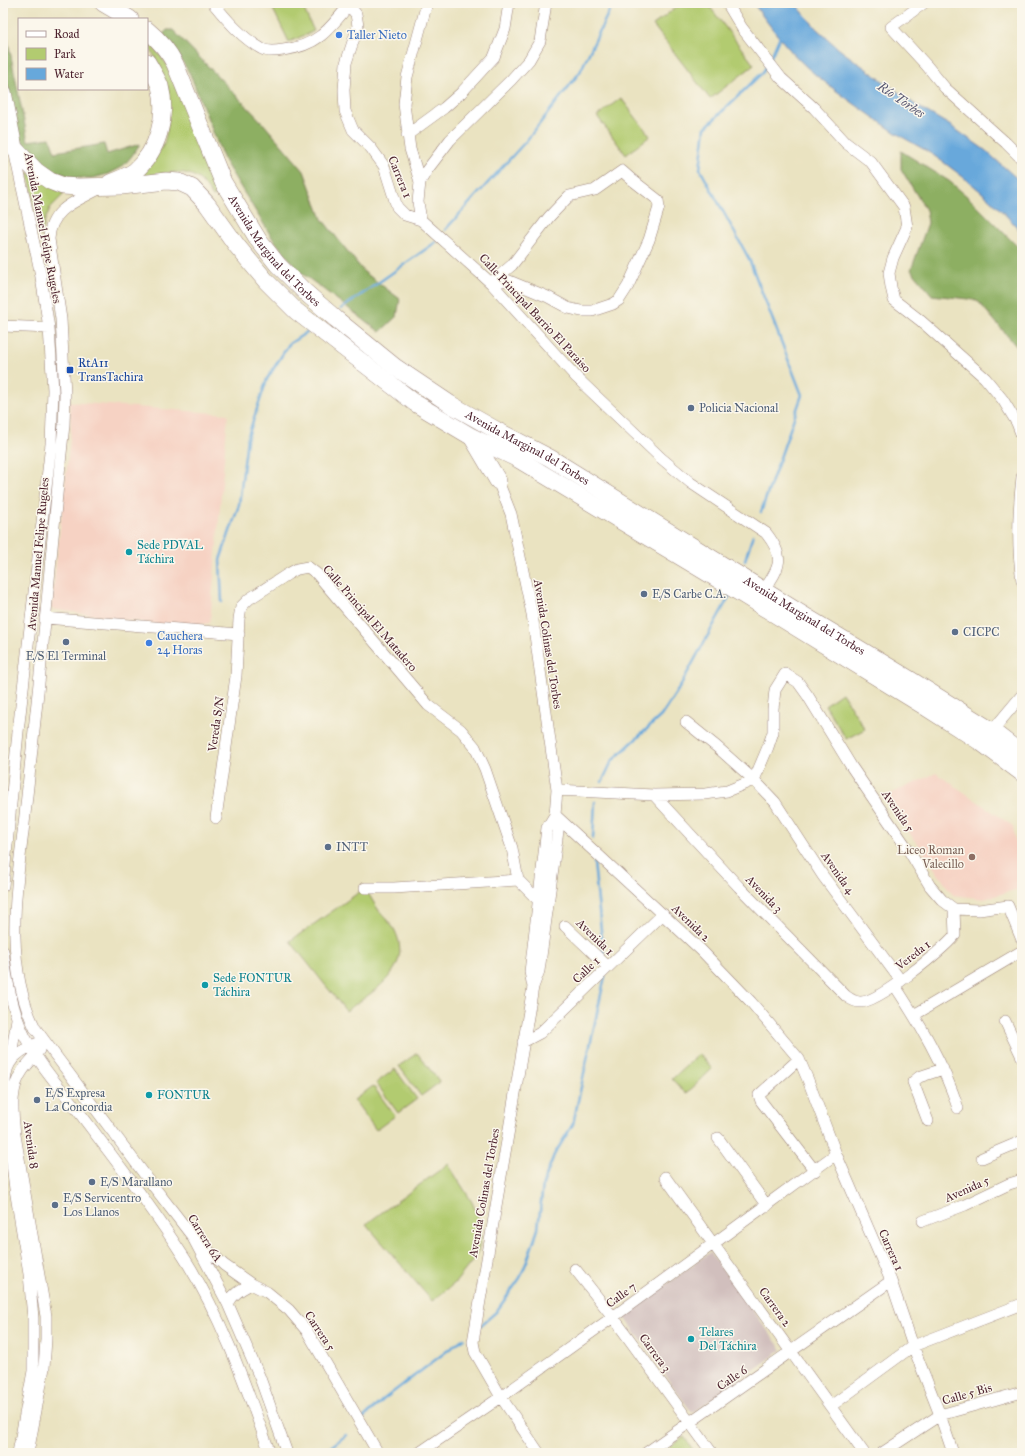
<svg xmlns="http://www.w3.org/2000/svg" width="1025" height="1456" font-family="'IM FELL Great Primer',serif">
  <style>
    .built { fill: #f6d2c3 }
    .industrial { fill: #d1bfbd }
    .green { fill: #b2cb70; stroke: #7e754e }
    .forest { fill: #8daf62; stroke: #6c6746 }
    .water { fill: #67a8db; stroke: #586483 }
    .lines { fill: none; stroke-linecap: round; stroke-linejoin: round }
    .stream { stroke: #67a8db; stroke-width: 2.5 }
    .minor-casing { stroke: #9a8176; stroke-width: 12 }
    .highway-casing { stroke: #9a8176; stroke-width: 18 }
    .minor { stroke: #fff; stroke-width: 11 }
    .highway { stroke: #fff; stroke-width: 17 }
    .shop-dot { fill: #3f7fe0; stroke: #fbf7ec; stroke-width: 1.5 }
    .transit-dot { fill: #1a4fb4; stroke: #fbf7ec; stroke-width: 1.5 }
    .service-dot { fill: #5c6f8a; stroke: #fbf7ec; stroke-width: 1.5 }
    .culture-dot { fill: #0f9aa8; stroke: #fbf7ec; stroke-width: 1.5 }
    .education-dot { fill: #8d6e63; stroke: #fbf7ec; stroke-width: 1.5 }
    .labels { text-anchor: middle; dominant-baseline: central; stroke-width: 3; stroke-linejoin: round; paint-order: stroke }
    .shop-label { font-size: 12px; fill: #366cbe; stroke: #fbf7ec; text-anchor: start }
    .street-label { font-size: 12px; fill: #4a1f2b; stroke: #fbf7ec }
    .transit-label { font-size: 12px; fill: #164399; stroke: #fbf7ec; text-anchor: start }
    .service-label { font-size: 12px; fill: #4e5e75; stroke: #fbf7ec; text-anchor: start }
    .culture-label { font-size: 12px; fill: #0d838f; stroke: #fbf7ec; text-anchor: start }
    .education-label { font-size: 12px; fill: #785e54; stroke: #fbf7ec; text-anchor: end }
    .water-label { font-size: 13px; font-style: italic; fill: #565671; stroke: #fbf7ec }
  </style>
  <rect width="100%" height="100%" fill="#fbf7ec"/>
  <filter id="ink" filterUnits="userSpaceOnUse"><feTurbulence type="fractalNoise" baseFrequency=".025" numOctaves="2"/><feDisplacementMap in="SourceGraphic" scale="8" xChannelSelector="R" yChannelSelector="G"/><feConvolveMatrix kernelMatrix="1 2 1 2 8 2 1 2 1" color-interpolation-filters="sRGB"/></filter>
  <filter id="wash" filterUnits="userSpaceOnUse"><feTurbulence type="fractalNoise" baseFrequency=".012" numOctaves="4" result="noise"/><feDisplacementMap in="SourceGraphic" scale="16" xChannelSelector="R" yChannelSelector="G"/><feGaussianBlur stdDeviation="0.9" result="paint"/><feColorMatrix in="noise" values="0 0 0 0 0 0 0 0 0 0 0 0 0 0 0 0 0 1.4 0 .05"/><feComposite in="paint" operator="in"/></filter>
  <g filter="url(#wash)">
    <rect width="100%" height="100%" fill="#eae3c1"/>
    <path class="built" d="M 69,402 L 228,414 L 210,623 L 180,628 L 51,609 L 71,430 Z
      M 936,773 L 1013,826 L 1022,888 L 984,899 L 953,895 L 884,797 Z"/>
    <path class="industrial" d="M 710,1252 L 782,1350 L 692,1413 L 624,1316 Z"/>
    <path class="green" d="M 270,3 L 301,3 L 314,31 L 289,42 Z
      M 682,3 L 707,3 L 754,65 L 710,99 L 653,25 Z
      M 147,39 L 166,63 L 184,104 L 202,159 L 218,194 L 213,197 C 210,192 206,186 202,182 C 185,165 159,175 139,178 L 153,161 L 164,144 L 168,125 L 168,89 L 160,66 L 147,43 Z
      M 621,98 L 650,136 L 626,155 L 597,116 Z
      M 28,172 L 64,194 L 50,208 L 45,220 L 41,237 Z
      M 842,693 L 865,729 L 846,739 L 825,705 Z
      M 365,888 C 370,896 374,904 380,912 C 384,918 392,924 395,931 C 414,970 372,992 346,1011 L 290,941 Z
      M 417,1053 L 440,1082 L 421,1096 L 399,1066 Z
      M 699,1054 L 712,1069 L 686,1094 L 672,1079 Z
      M 395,1069 L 417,1099 L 398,1113 L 376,1083 Z
      M 373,1086 L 395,1116 L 376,1130 L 354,1100 Z
      M 448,1164 L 472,1202 L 481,1224 L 481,1238 L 477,1255 L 455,1283 L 432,1301 L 366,1224 Z
      M 684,1437 L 695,1453 L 661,1453 Z"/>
    <path class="forest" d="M 3,16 L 28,141 L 50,138 L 55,152 L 104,144 L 107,154 L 140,144 L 131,157 L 123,166 L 108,174 L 93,178 L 74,178 L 58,172 L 45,165 L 28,151 L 19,137 L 3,66 Z
      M 167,30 L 173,30 L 262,122 L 304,171 L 322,219 L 364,272 L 400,299 L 397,316 L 380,332 L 299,271 L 273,239 L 225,162 L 190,74 L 180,58 L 163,34 Z
      M 901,151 L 949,181 L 968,197 L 1022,251 L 1022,353 L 977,300 L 932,295 L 911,270 L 928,223 L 926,210 L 901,169 Z"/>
    <path class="water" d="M 753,3 L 795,3 L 817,29 L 839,49 L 917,106 L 951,126 L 985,150 L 1022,183 L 1022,233 C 997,203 965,177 933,155 C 921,147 908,141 896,133 C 870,115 842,96 817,76 C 792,56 772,29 753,3 Z"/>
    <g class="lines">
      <path class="stream" d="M 770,59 L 780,36
        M 445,230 L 527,140 L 580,72 L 613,3
        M 341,309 L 436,242
        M 761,512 L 802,395 L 749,259 L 700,169 L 705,128 L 763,72 L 767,65
        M 745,560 L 753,535
        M 222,602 L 220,560 L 239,505 L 247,439 L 267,379 L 289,344 L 307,332
        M 602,782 L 612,761 L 661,716 L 678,690 L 730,595
        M 593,838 L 595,802
        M 594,863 L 604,959
        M 481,1325 L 496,1312 L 520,1278 L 527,1261 L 538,1229 L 543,1184 L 554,1155 L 573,1124 L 605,976
        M 361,1420 L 384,1399 L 464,1338
        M 323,1453 L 346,1435"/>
    </g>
  </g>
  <g filter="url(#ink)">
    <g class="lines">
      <defs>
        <path id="minor" d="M 213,3 C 227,20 242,38 262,49 C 268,52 277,51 283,50 C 317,46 329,30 349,5
          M 347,3 L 356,14 L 358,26 L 346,63 L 344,90 L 345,111 L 353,130 L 371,148 L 384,166 L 397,207 L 405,215 L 421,220
          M 546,3 L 540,41 L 529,60 L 511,80 L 450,140 L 427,170 L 420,182 L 418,202 L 421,220 L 491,283 L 576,377 L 661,458 L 691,483 L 766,533 C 785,557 781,566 764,590
          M 727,3 L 742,28 L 781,78 L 814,108 L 846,143 L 871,162 L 904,207 L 907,227 L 893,258 L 889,273 L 891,287 L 894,300 L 921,321 L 985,378 L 1003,400 L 1017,423 L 1022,436
          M 924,3 L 891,27 L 927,66 L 945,88 L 1006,143 L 1022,159
          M 407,135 L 444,108 L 461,93 L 494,57 L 505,29 L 509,3
          M 622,171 L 631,179 L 658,200 L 659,207 L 649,240 L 628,286 L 619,300 L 613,304 L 592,311 L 581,311 L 568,308 L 548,297 L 507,280 L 491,283 L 512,265 L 549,217 L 569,196 L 595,190 Z
          M 420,182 L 410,149 L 404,104 L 407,77 L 427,3
          M 99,189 C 77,201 50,209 49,239 L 61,319 L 65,394 L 64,425 C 54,518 47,610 37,702 C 33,743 28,783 24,824 C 16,891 4,965 35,1028 L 151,1183 L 192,1236 L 228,1304 L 260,1378 L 287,1453
          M 3,326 L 49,328
          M 1022,477 C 1018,512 1017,547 1022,581
          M 498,481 L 511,514 L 532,614 L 557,790 L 555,815 L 558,831 L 539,971 L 533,987 L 473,1342 L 475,1352 L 501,1397 L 539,1453
          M 45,618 L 239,634
          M 686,722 L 717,747 L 754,780 L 775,802 L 823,876 L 901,981
          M 992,731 L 1022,695
          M 557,790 L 654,795 L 705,794 L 727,791 L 754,780 L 768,747 L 773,732 L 773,709 L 775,690 L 785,674 L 798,682 L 808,696 L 851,766 L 909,851 L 930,886 L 942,900 L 954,909 L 979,910 L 1008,906 L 1022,940
          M 654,795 L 739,887 L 846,996 C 850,999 855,1002 860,1002 C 878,1003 942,950 955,935 L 954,909
          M 555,815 L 701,950 L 751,1002 L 799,1059 L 808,1080 L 836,1154 L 891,1281 L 913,1346 L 940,1415 L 953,1453
          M 216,818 L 236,676 L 239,619 L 241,607 L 249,599 L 288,574 L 297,569 L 308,567 L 317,574 L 428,705 L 461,730 L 475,747 L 485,769 L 512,848 L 518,880
          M 518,880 L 538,900
          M 3,886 L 18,732 L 51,444 L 53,390 L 49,328 L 40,271 L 14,150
          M 365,888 L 394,888 L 518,880
          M 565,926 L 608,967
          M 3,951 C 6,976 11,1004 21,1028 C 34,1059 58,1085 79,1112 C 115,1160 153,1208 185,1259 C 223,1319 246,1387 270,1453
          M 895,986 C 920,1024 944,1064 958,1108
          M 533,987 L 530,972 L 547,828 L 555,815
          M 914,1015 L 1022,951
          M 1005,1021 L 1022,1057
          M 523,1042 L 540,1033 L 663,914
          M 799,1059 L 759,1095 L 761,1101 L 815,1171
          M 10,1062 L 17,1019
          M 928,1121 L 913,1082 L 919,1077 L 943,1069
          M 718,1138 L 767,1206
          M 982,1158 L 1022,1141
          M 665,1177 L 864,1453
          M 923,1221 L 965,1205 L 1009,1184 L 1022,1180
          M 198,1241 L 224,1265 L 251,1284 L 267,1292 L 289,1310 L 307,1331 L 378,1453
          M 575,1269 L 613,1317 L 712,1453
          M 228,1304 C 232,1294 242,1289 251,1284
          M 831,1406 L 913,1346 L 1022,1304
          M 18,1453 L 33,1371 L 33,1318 L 29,1274 L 15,1189 L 4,1097 C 5,1087 4,1072 10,1063 C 15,1054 28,1047 38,1043
          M 28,1453 L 44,1368 L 46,1339 L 46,1316 L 15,1135 C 13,1113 9,1089 23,1070 C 28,1063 34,1058 39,1050
          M 419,1453 L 501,1397 L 613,1317 L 836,1154
          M 646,1453 L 891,1281
          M 882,1453 L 940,1415 L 1022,1392"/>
        <g id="highway">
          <path d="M 103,3 L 130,19"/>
          <path id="s1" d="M 147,30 C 159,40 168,50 175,64 L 223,182 L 259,241 L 278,265 L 305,292 L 336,319 L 395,367 L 450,404 L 496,430 L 550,458 L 803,615 L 909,679 L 992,731 L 1022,754"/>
          <path d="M 3,92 L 14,148 L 36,171 L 50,181 L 63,186 L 78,187 L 122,186 L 166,181 L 179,182 L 192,188 L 207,204 L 237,246 L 266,281 L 296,311 L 415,403 L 472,437 L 518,459 L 711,575 L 924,706 L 982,743 L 1022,773"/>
          <path d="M 110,183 C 118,180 128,176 135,171 C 158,151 168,115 160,86 C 157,78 151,69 147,62"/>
          <path d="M 472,437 L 498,481"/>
        </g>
      </defs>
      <use href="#minor" class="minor-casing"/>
      <use href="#highway" class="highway-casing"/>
      <use href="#minor" class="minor"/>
      <use href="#highway" class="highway"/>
    </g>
  </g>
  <g class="shop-dot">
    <circle cx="339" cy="35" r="4"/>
    <circle cx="149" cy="643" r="4"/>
  </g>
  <rect class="transit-dot" x="66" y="366" width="8" height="8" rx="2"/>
  <g class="service-dot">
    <circle cx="691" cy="408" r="4"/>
    <circle cx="644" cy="594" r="4"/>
    <circle cx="955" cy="632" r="4"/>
    <circle cx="66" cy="642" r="4"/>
    <circle cx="328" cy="847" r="4"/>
    <circle cx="37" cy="1100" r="4"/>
    <circle cx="92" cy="1182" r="4"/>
    <circle cx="55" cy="1205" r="4"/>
  </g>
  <g class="culture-dot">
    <circle cx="129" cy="552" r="4"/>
    <circle cx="205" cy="985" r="4"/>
    <circle cx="149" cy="1095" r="4"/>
    <circle cx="691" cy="1339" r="4"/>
  </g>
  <circle class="education-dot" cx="972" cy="857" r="4"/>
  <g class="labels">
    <g class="shop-label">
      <text x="347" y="35">Taller Nieto</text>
      <text x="157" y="636">Cauchera<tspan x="157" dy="14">24 Horas</tspan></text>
    </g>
    <g class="street-label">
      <text transform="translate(400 177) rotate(68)">Carrera 1</text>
      <text transform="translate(43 228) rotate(79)">Avenida Manuel Felipe Rugeles</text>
      <text stroke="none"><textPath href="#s1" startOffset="258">Avenida Marginal del Torbes</textPath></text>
      <text transform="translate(535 313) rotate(47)">Calle Principal Barrio El Paraiso</text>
      <text stroke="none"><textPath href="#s1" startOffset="582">Avenida Marginal del Torbes</textPath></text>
      <text transform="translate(38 554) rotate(-85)">Avenida Manuel Felipe Rugeles</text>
      <text stroke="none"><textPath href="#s1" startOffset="906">Avenida Marginal del Torbes</textPath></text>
      <text transform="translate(370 618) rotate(49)">Calle Principal El Matadero</text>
      <text transform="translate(548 644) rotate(81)">Avenida Colinas del Torbes</text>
      <text transform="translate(216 724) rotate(-82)">Vereda S/N</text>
      <text transform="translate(898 811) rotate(56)">Avenida 5</text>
      <text transform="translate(838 873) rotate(55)">Avenida 4</text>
      <text transform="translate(764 894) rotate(46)">Avenida 3</text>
      <text transform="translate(691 923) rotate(44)">Avenida 2</text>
      <text transform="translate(595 937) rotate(44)">Avenida 1</text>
      <text transform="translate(913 955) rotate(-38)">Vereda 1</text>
      <text transform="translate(586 970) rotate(-44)">Calle 1</text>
      <text transform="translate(31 1145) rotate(82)">Avenida 8</text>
      <text transform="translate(967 1189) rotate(-24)">Avenida 5</text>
      <text transform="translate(484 1193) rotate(-80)">Avenida Colinas del Torbes</text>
      <text transform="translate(205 1238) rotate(58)">Carrera 6A</text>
      <text transform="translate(891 1250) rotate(66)">Carrera 1</text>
      <text transform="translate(621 1295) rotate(-36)">Calle 7</text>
      <text transform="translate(775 1307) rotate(54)">Carrera 2</text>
      <text transform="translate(320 1331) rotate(56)">Carrera 5</text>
      <text transform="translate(655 1353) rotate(54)">Carrera 3</text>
      <text transform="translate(732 1378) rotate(-35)">Calle 6</text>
      <text transform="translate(967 1394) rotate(-16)">Calle 5 Bis</text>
    </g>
    <g class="transit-label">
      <text x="78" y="363">RtA11<tspan x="78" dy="14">TransTachira</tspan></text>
    </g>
    <g class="service-label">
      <text x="699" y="408">Policia Nacional</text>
      <text x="652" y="594">E/S Carbe C.A.</text>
      <text x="963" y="632">CICPC</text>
      <text x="66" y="656" text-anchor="middle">E/S El Terminal</text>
      <text x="336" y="847">INTT</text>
      <text x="45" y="1093">E/S Expresa<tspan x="45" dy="14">La Concordia</tspan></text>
      <text x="100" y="1182">E/S Marallano</text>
      <text x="63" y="1198">E/S Servicentro<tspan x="63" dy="14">Los Llanos</tspan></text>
    </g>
    <g class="culture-label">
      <text x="137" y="545">Sede PDVAL<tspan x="137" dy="14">Táchira</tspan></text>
      <text x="213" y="978">Sede FONTUR<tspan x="213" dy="14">Táchira</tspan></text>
      <text x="157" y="1095">FONTUR</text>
      <text x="699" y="1332">Telares<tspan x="699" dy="14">Del Táchira</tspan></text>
    </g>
    <g class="education-label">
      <text x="964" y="850">Liceo Roman<tspan x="964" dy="14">Valecillo</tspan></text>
    </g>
    <g class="water-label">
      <text transform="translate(901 100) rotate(34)">Río Torbes</text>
    </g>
  </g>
  <rect width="1025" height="1456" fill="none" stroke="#fbf7ec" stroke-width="16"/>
  <rect x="18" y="18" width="130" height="72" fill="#fbf7ec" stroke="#b4a19f"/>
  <rect x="26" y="31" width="20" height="6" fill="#ffffff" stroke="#b4a19f"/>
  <text x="54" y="38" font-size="12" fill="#4a1f2b">Road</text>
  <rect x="26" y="48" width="20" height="12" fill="#b2cb70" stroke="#b4a19f"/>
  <text x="54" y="58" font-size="12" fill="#4a1f2b">Park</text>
  <rect x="26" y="68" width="20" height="12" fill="#67a8db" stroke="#b4a19f"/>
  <text x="54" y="78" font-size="12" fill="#4a1f2b">Water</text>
</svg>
